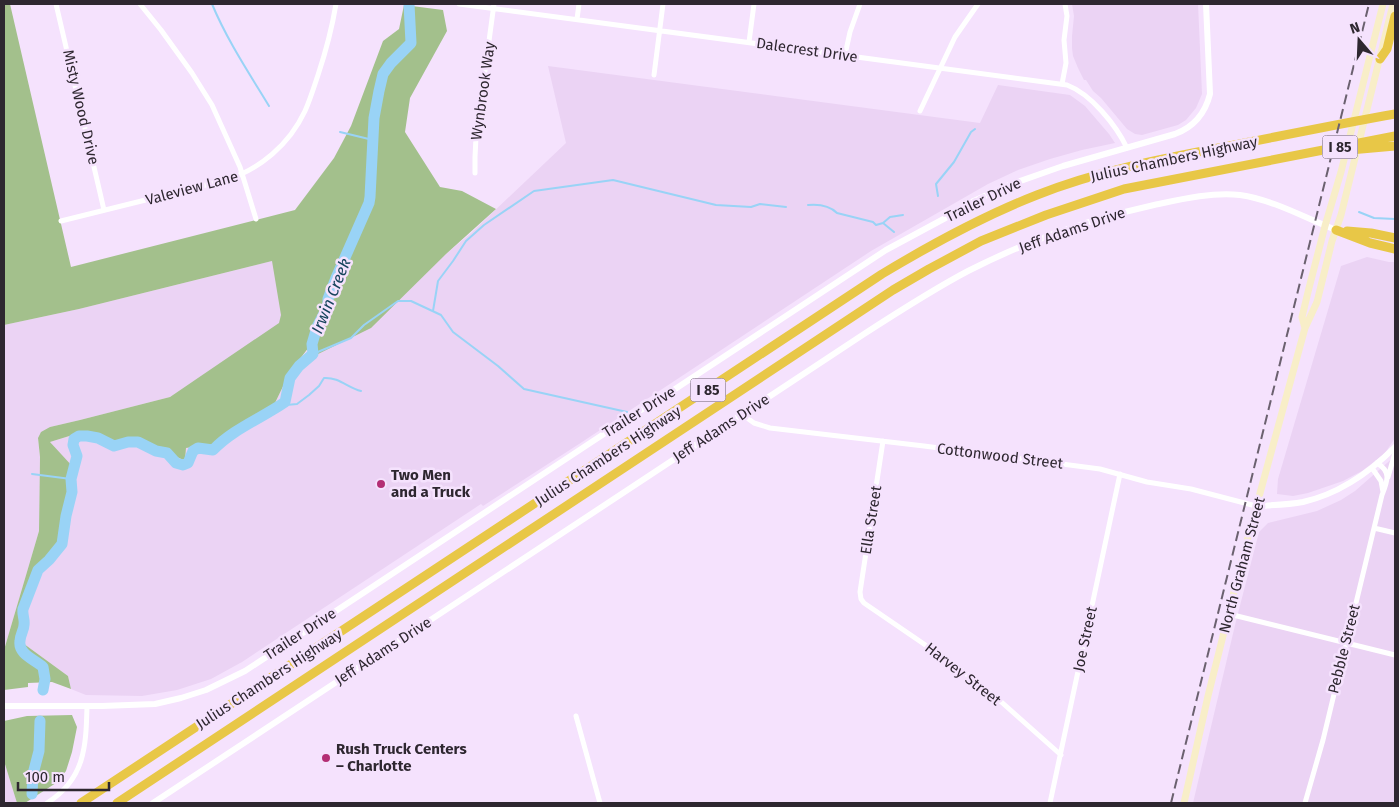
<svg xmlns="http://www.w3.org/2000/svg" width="1399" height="807" font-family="'Fira Sans',sans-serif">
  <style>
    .built { fill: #ebd3f4 }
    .forest { fill: #a3c08c }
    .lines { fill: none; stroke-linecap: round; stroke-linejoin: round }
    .stream { stroke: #99d3f6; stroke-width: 2 }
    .river { stroke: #99d3f6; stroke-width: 11 }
    .minor { stroke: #fff; stroke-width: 5 }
    .tertiary { stroke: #fff; stroke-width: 6 }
    .secondary { stroke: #f8eec8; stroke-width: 7 }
    .motorway { stroke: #e8c747; stroke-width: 9 }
    .rail { stroke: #6b616f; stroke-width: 2; stroke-dasharray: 10 5; stroke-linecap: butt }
    .poi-dot { fill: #b32e74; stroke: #f5e2fd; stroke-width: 2 }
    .labels { text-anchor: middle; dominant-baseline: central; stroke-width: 5; stroke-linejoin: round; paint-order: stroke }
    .shield { fill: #f5e2fd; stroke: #6a5f6e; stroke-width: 1 }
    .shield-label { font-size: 14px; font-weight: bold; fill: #2e2730 }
    .street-label { font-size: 15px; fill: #2e2730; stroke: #f5e2fd }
    .poi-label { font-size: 15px; font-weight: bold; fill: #2e2730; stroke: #f5e2fd; text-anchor: start }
    .water-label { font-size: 16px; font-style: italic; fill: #16445c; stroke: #f5e2fd }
  </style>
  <rect width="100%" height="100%" fill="#f5e2fd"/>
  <path class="built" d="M 1072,4 L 1198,4 L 1202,94 L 1196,108 L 1186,120 L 1178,125 L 1142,135 L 1135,134 L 1127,129 L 1101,98 L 1093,91 L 1086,80 L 1084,80 L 1078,68 L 1073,56 L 1072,48 L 1072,36 L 1074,16 Z
    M 548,66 L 980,123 L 998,85 L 1070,95 L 1085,106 L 1109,134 L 1115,143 L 1082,150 L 1050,159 L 1018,170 L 988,184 L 871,251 L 579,444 L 483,506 L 481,504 L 242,662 L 211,679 L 177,690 L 142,696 L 86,695 L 71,689 L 68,676 L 20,641 L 26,624 L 23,605 L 37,573 L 58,550 L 68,521 L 69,481 L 72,467 L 50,442 L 79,433 L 112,445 L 128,438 L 143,440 L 185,461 L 186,448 L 215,444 L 274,405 L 290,372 L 310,347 L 313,357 L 446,254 L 471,233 L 566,143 Z
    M 300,254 L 305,307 L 170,397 L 80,420 L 50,427 L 38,439 L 40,457 L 39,531 L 4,650 L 4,325 L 79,309 Z
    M 1367,257 L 1389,262 L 1395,262 L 1395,438 L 1385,453 L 1379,458 L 1362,471 L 1343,481 L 1308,493 L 1293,496 L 1277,494 L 1278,479 L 1341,266 Z
    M 1395,456 L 1395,803 L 1193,803 L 1236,621 L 1259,532 L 1268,523 L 1317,511 L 1341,500 L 1355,491 Z
    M 4,761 L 17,803 L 4,803 Z"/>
  <path class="forest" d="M 4,4 L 10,4 L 71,267 L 295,210 L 334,158 L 351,126 L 383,41 L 399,29 L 404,5 L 443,10 L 447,31 L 410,98 L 405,132 L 440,187 L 462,191 L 496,209 L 446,254 L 371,328 L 312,357 L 309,347 L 290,372 L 274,405 L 215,444 L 186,448 L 185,461 L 143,440 L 128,438 L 112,445 L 79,433 L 50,442 L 73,467 L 69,481 L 68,521 L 58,550 L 37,573 L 23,605 L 26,624 L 20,641 L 68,676 L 71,689 L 52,682 L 28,683 L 28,687 L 4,690 L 4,650 L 39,531 L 40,457 L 38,438 L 41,432 L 50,427 L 80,420 L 170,397 L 279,323 L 281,315 L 272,261 L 79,309 L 4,325 Z
    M 72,715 L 77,727 L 72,752 L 66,771 L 56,783 L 25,803 L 17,803 L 4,761 L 4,721 L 27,716 Z"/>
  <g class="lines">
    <path class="stream" d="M 212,4 C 227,40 249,73 269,106
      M 340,132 L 373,140
      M 938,196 L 936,184 L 954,162 L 971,132 L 975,129
      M 808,205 C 819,204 829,205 837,213 L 873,222 L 876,225 L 883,223 L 890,217 L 903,215
      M 1359,212 L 1374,218 L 1395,219
      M 883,223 L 894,232
      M 433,311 L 438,281 L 453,261 L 466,241 L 484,225 L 534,191 L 613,180 L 716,205 L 751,207 L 760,204 L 786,207
      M 313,354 L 351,338 L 364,325 L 398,301 L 411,301 L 441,315 L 453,332 L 498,366 L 524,389 L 627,412
      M 285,402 L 286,405 L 297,404 L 309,395 L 319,386 L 324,378 C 339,377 348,388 361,391
      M 32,474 L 71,479"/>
    <path class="river" d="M 43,690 L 45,679 L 43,667 C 34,659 18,654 20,641 C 20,635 24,630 24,625 C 25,619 22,615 23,609 L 38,570 L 49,560 L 62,544 L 66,516 L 72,492 L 71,479 L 77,456 L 73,445 L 74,439 L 79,436 L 87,436 L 98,438 L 114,446 L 128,442 L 138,442 L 156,451 L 167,453 L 176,463 L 183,465 L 188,463 L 193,451 L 198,448 L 213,450 C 233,429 262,418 285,402 L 290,378 L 299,366 L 313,354 L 312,344 L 317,327 L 328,306 L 328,299 L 336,278 L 369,203 L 370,197 L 374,118 L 379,91 L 383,74 L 391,63 L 411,43 L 409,4
      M 32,794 L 33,774 L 39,751 L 40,721"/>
    <path class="minor" d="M 56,4 L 104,210
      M 140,4 L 161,30 L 192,73 L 212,105 L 240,167 L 256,219
      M 459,4 L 1067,85 C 1091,94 1116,125 1127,148
      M 577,19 L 579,4
      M 749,42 L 754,4
      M 845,55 L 850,32 L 860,4
      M 654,75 L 663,4
      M 1062,84 L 1066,63 L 1064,40 L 1067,16 L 1065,4
      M 920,111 L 955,37 L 978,4
      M 475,173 L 475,157 L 476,137 L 494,4
      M 61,221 L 226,180 C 260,169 289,145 305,111 C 310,100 314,87 318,75 C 326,51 332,28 336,4
      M 743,415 L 754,423 L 770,428 L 924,446 L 1100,469 L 1147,482 L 1191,489 L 1256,506
      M 883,441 L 860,592 L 861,599 L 864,603 L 959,668 L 998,699 L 1061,755
      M 1372,468 L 1381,481 L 1383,492
      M 1388,477 L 1395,453
      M 1374,528 L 1395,533
      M 1229,614 L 1395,655
      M 576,716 L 600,803
      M 47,803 C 85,779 86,747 87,706
      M 1050,803 L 1120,474
      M 1305,803 L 1323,740 L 1382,495 C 1387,482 1392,472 1377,463"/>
    <path class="tertiary" d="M 1256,506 C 1272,505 1288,505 1303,502 C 1338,494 1370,472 1395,447
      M 4,706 L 102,706 L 155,704 L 181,698 L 206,690 L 245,671 L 631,416 L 660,399 L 886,250 L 964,208 L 967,204 L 1009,185 L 1063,166 L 1175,134 C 1194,127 1205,114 1210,94 L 1206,4
      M 153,803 L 864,334 C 898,312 932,290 968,271 C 1027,241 1089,219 1154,205 C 1182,199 1212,192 1240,195 C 1274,200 1305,218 1336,230"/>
    <path class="secondary" d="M 1305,328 L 1302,317 L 1309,288 L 1325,226 L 1341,172 L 1383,4
      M 1184,803 L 1208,696 L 1244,552 L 1305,328 L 1317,302 L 1332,241 L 1341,215 L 1393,4"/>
    <path class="motorway" d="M 1380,59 L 1387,49 L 1395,16
      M 1350,150 L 1395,146
      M 1336,230 L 1370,243 L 1395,249
      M 1347,231 L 1371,233 L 1395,238
      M 81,803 L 882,274 C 932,244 983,216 1037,195 C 1097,171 1161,159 1224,147 C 1281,136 1338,124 1395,114
      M 117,803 L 893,290 L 929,269 L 981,241 L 1046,215 L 1124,189 L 1395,136"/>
    <path class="rail" d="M 1171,803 L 1369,4"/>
  </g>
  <g class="poi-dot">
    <circle cx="381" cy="484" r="5"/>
    <circle cx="326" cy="758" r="5"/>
  </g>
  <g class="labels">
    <g class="shield">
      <rect x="1322.5" y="135.5" width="35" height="23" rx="4"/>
      <rect x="690.5" y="378.5" width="35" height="23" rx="4"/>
    </g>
    <g class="shield-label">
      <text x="1340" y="147">I 85</text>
      <text x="708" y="390">I 85</text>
    </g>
    <g class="street-label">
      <text transform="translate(807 50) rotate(8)">Dalecrest Drive</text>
      <text transform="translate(483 91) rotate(-82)">Wynbrook Way</text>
      <text transform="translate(81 107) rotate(77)">Misty Wood Drive</text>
      <text transform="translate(1174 159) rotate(-12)">Julius Chambers Highway</text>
      <text transform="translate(192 188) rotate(-15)">Valeview Lane</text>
      <text transform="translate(983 200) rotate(-26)">Trailer Drive</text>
      <text transform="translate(1072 230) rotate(-19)">Jeff Adams Drive</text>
      <text transform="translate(639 412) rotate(-32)">Trailer Drive</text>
      <text transform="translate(721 428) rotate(-33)">Jeff Adams Drive</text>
      <text transform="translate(608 456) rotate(-33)">Julius Chambers Highway</text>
      <text transform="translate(1000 456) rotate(7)">Cottonwood Street</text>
      <text transform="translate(871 520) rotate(-81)">Ella Street</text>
      <text transform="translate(1242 565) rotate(-75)">North Graham Street</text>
      <text transform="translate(300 634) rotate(-33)">Trailer Drive</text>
      <text transform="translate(1085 639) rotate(-78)">Joe Street</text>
      <text transform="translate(1344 649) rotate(-76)">Pebble Street</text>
      <text transform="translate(383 651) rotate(-33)">Jeff Adams Drive</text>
      <text transform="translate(963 674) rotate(38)">Harvey Street</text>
      <text transform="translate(269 679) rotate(-33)">Julius Chambers Highway</text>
    </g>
    <g class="poi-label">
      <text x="391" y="475">Two Men<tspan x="391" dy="17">and a Truck</tspan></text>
      <text x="336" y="749">Rush Truck Centers<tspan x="336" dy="17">– Charlotte</tspan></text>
    </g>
    <g class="water-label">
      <text transform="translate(331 296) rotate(-68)">Irwin Creek</text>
    </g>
  </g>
  <rect width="1399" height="807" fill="none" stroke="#2e2730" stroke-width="10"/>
  <g transform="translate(1359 40) rotate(341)" stroke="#f5e2fd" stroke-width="4" paint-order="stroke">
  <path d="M0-4L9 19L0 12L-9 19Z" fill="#2e2730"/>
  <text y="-8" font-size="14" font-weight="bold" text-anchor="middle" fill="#2e2730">N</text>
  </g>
  <path d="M18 782v8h91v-8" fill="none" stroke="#2e2730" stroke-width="2.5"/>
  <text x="25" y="782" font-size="15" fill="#2e2730" stroke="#f5e2fd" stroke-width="4" paint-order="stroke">100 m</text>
</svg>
